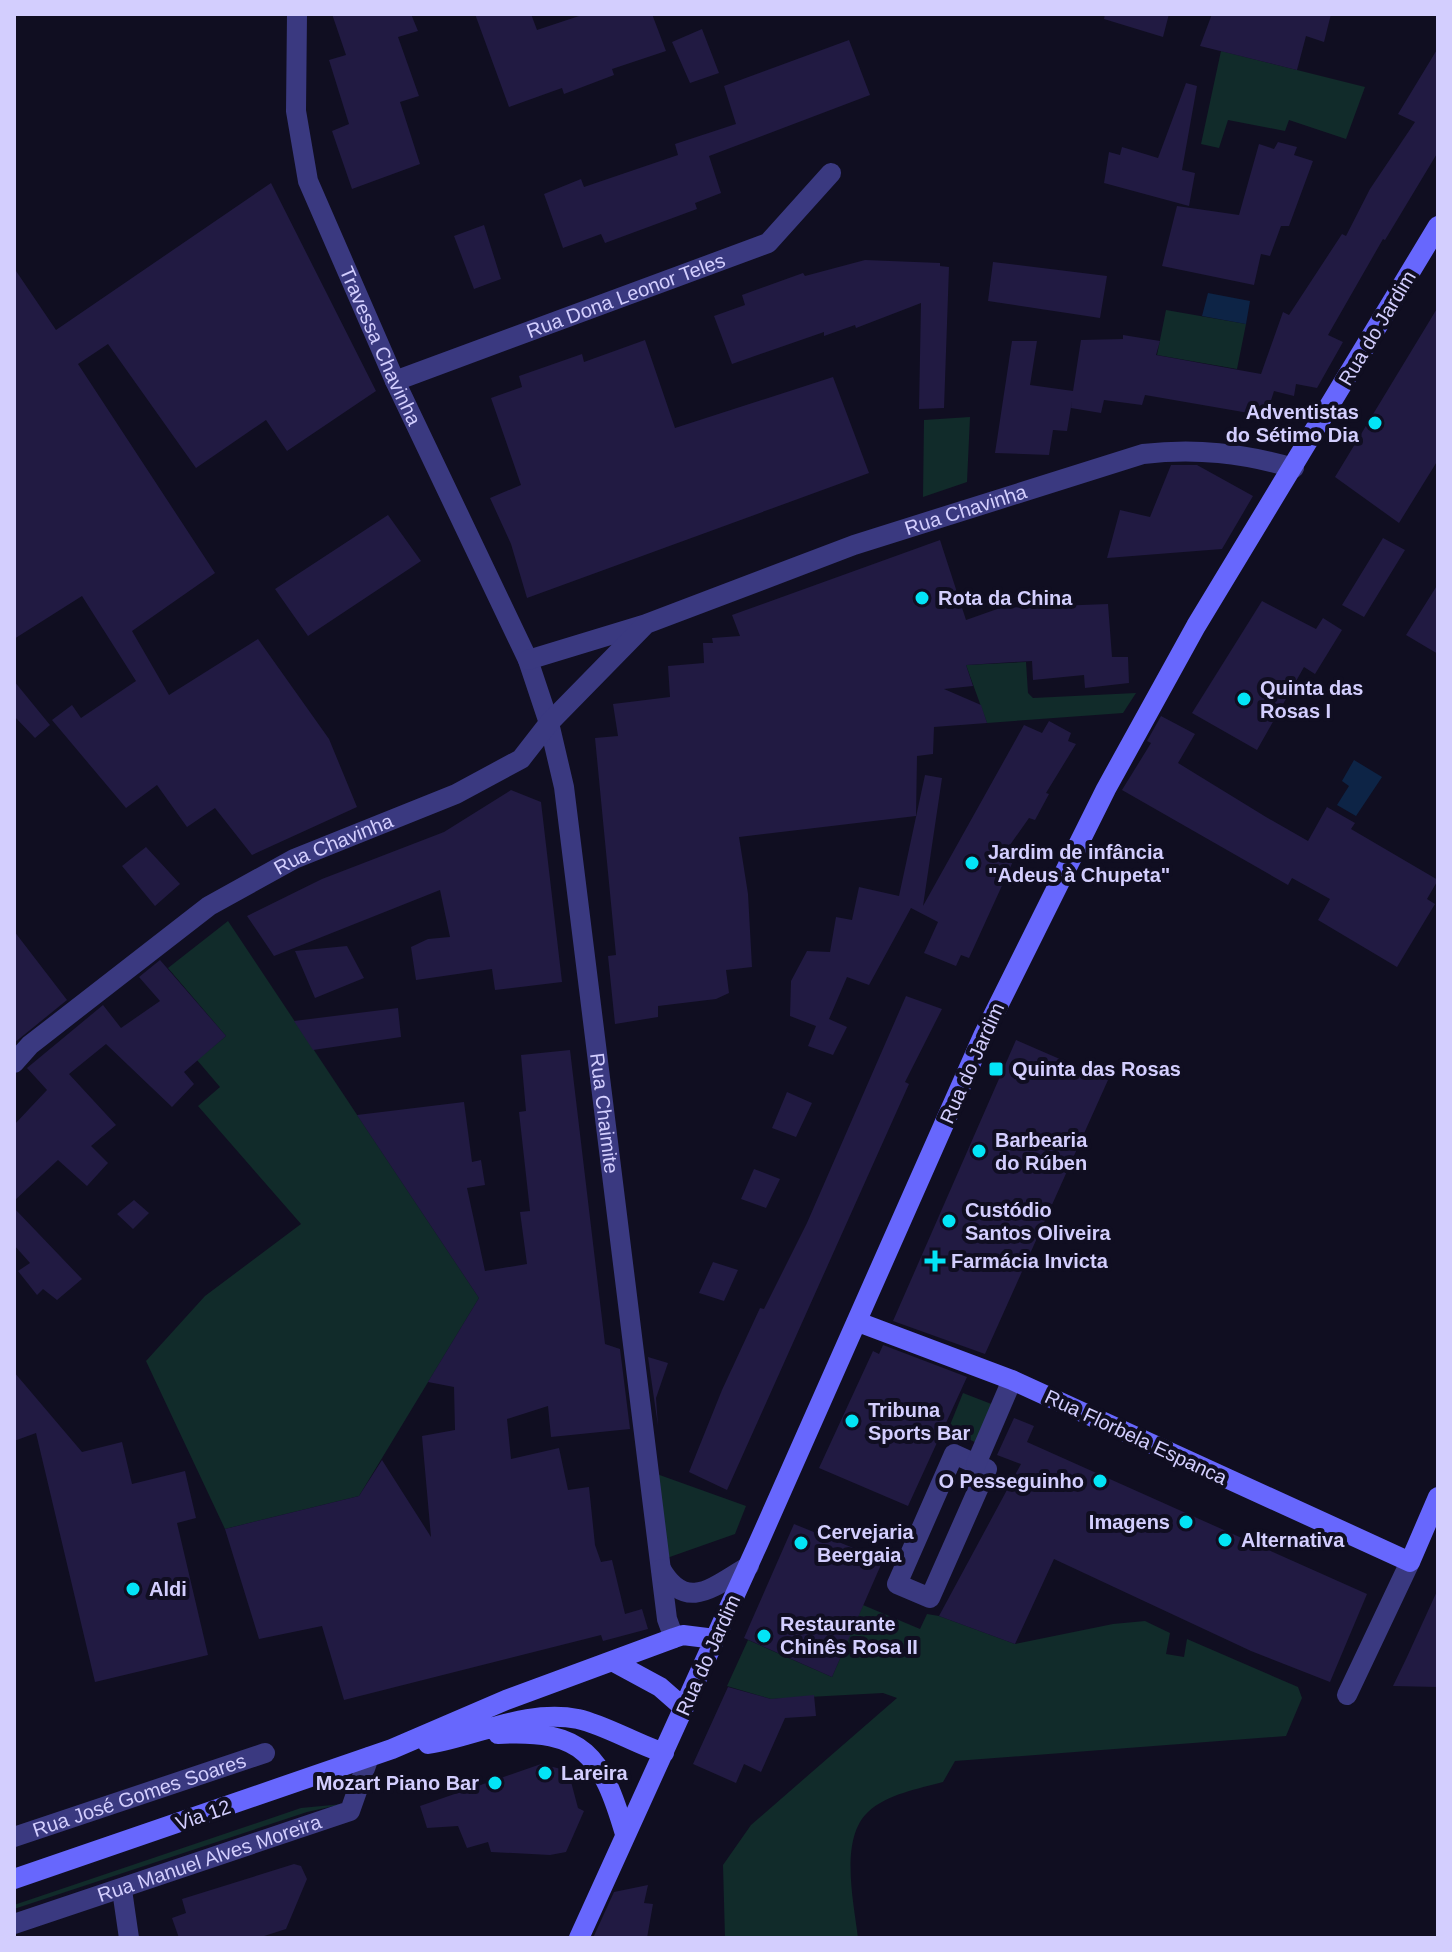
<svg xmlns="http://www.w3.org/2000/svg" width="1452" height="1952" font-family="Arial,sans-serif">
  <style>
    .green { fill: #112b2a }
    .water { fill: #0d2446 }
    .building { fill: #211a42 }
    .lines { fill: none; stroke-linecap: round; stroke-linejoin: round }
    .street { stroke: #3a3980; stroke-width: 20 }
    .secondary { stroke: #6767fd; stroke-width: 20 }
    .poi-dot { fill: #03e4f6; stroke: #100e21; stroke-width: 3 }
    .labels { text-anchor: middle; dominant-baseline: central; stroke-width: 8; stroke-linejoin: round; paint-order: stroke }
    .street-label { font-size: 20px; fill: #d3cefe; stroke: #100e21 }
    .poi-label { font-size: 20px; font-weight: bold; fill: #d3cefe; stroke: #100e21; text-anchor: start }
  </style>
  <rect width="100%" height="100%" fill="#100e21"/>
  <path class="green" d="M 1221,51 L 1365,87 L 1346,139 L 1289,120 L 1285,131 L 1228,120 L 1219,148 L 1201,144 Z
    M 1166,310 L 1246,324 L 1237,369 L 1157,355 Z
    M 970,417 L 967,482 L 923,497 L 924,420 Z
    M 1026,662 L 1028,693 L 1033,698 L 1136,693 L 1123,713 L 987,723 L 966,665 Z
    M 228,921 L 479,1298 L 359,1496 L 225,1529 L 146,1361 L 205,1296 L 301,1224 L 198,1106 L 220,1087 L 197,1060 L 226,1036 L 168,968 Z
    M 963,1393 L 994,1405 L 977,1443 L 948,1430 Z
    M 654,1473 L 746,1506 L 735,1534 L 664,1559 Z
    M 863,1605 L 920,1629 L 927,1614 L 939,1616 L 1015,1644 L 1113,1624 L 1145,1621 L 1170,1633 L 1166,1654 L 1184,1657 L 1187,1639 L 1298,1687 L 1302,1698 L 1286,1736 L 955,1761 L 943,1782 C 918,1789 887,1794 868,1812 C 839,1839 854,1903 858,1938 L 725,1938 L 723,1865 L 751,1825 L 897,1698 L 883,1693 L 771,1699 L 727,1686 L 748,1640 L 832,1677 Z
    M 343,1804 L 307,1812 L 14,1909 L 14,1905 L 301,1808 Z"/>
  <path class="water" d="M 1208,293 L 1250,301 L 1246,324 L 1202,316 Z
    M 1354,760 L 1382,777 L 1356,816 L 1337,805 L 1349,786 L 1342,781 Z"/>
  <path class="building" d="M 332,14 L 411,14 L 418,31 L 398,37 L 419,96 L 400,102 L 420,164 L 352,189 L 332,131 L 349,124 L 329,60 L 346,55 Z
    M 475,14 L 531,14 L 537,30 L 585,14 L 652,14 L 666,51 L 612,69 L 614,75 L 564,94 L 562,88 L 509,107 Z
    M 1105,14 L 1169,14 L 1163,37 L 1104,19 Z
    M 1212,14 L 1331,14 L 1324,42 L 1306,36 L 1297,70 L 1200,46 Z
    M 702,29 L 719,73 L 690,83 L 672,42 Z
    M 849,40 L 870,95 L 709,156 L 721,193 L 695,203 L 697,209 L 605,243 L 601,234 L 563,248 L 544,194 L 581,179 L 584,187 L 678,155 L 675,144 L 736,124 L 724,86 Z
    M 1438,48 L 1438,152 L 1385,240 L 1383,239 L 1328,335 L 1343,342 L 1317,388 L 1296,384 L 1294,396 L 1274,391 L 1266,416 L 1145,395 L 1142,405 L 1104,400 L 1101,413 L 1071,408 L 1072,401 L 1067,431 L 1053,430 L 1049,455 L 995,453 L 1012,341 L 1037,341 L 1030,385 L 1073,391 L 1081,340 L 1123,339 L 1123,335 L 1160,341 L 1156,355 L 1261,374 L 1283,312 L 1289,315 L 1342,234 L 1346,236 L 1370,189 L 1415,122 L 1398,114 Z
    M 1186,83 L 1197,86 L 1182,170 L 1195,173 L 1189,206 L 1104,183 L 1109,152 L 1120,155 L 1122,147 L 1158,158 Z
    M 1278,142 L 1297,147 L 1294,155 L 1313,161 L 1289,226 L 1281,226 L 1270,256 L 1261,254 L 1254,285 L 1162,266 L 1177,206 L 1239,215 L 1259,144 L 1274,149 Z
    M 271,183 L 376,391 L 287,451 L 266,420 L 196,468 L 108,344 L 78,364 L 215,573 L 132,631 L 169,695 L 258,639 L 329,739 L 357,807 L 252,855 L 215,808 L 187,827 L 157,785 L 126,808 L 52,720 L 72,705 L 81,718 L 136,681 L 82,596 L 14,639 L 14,268 L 56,330 Z
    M 484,225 L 501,279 L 474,289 L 454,236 Z
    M 865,260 L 940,263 L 940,266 L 949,267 L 944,408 L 919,409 L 921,303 L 856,328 L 855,325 L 824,336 L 824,332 L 732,364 L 714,316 L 745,305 L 742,295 L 803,273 L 805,276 Z
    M 993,262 L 1107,276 L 1100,318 L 988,301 Z
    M 1438,307 L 1438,460 L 1399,523 L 1335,477 Z
    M 645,340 L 675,428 L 833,377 L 869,473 L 527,598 L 511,544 L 490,498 L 521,485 L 491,398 L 522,387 L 519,376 L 582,354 L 584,362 Z
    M 1171,465 L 1197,465 L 1253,496 L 1222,549 L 1107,558 L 1120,510 L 1150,517 Z
    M 388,515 L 421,561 L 308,636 L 275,589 Z
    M 1383,538 L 1405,550 L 1364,617 L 1342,605 Z
    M 940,540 L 966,620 L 1000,608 L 1108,604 L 1112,657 L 1128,657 L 1129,683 L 1085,688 L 1084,675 L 1033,680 L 1032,661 L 966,665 L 973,686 L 944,689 L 981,705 L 987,723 L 934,727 L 933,754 L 917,756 L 916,816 L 739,837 L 748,894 L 752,967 L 726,970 L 729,993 L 716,999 L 658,1006 L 658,1017 L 615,1024 L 608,956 L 616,955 L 595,738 L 618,736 L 613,704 L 670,697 L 668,666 L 704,663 L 703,643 L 713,643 L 712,638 L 740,636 L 732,615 Z
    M 1438,584 L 1438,654 L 1406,635 Z
    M 1262,601 L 1316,629 L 1323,618 L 1342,630 L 1315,674 L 1304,667 L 1257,750 L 1192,713 Z
    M 14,681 L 50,725 L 35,738 L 14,716 Z
    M 1161,716 L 1195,734 L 1178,763 L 1266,817 L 1308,841 L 1327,807 L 1355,823 L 1351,829 L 1438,880 L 1427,899 L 1435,904 L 1397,967 L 1318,920 L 1330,899 L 1292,878 L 1288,885 L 1122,790 L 1151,743 L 1147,741 Z
    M 1049,721 L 1071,733 L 1068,741 L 1076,744 L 1046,793 L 1049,794 L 1035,820 L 1029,818 L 1005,852 L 1015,857 L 969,958 L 961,955 L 956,966 L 924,953 L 938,922 L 911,908 L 869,985 L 847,977 L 829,1019 L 847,1027 L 833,1055 L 808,1046 L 816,1026 L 790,1016 L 791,981 L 807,951 L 830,952 L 836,917 L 852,920 L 859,887 L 899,896 L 925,775 L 942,778 L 923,906 L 1024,725 L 1042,733 Z
    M 511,790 L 541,802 L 562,982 L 495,990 L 492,969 L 416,980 L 411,947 L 428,939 L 450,937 L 440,890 L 274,956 L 247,916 L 322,879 L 444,832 Z
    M 146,847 L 180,884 L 155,906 L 122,866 Z
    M 14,931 L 67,1000 L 14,1043 Z
    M 347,946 L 364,978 L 315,998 L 295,951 Z
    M 160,960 L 226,1036 L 184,1072 L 194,1084 L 172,1107 L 106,1044 L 69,1074 L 116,1125 L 91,1146 L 108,1163 L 87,1186 L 58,1160 L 14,1201 L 14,1125 L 47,1090 L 27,1068 L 103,1005 L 121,1028 L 160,1001 L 139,977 Z
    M 906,996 L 942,1009 L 905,1082 L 909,1084 L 727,1490 L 689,1472 L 722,1390 L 760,1308 L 764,1309 L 807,1223 Z
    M 398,1008 L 401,1037 L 313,1050 L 294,1021 Z
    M 1016,1040 L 1108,1080 L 985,1354 L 893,1321 Z
    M 570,1050 L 605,1344 L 620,1349 L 630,1429 L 551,1437 L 548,1406 L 507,1419 L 511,1459 L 559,1448 L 568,1490 L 589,1487 L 595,1545 L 601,1562 L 612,1560 L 625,1614 L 642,1609 L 648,1629 L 603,1641 L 601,1635 L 344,1700 L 322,1626 L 259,1639 L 225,1529 L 359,1496 L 382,1460 L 431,1537 L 422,1436 L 455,1430 L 454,1387 L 428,1382 L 479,1298 L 357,1115 L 464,1102 L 472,1162 L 481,1160 L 485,1185 L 467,1188 L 485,1271 L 527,1264 L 520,1212 L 530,1211 L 519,1112 L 526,1111 L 521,1055 Z
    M 787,1092 L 812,1103 L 796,1137 L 772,1128 Z
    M 754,1169 L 780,1179 L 766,1208 L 741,1199 Z
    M 134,1200 L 149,1213 L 133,1229 L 117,1214 Z
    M 14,1208 L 82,1279 L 57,1300 L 43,1289 L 37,1295 L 18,1271 L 30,1263 L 14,1245 Z
    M 713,1262 L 738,1270 L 724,1301 L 699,1293 Z
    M 883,1345 L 967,1377 L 908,1506 L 819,1468 L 873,1351 L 879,1354 Z
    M 648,1357 L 668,1363 L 656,1398 L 658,1426 Z
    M 14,1372 L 82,1452 L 122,1442 L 132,1484 L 185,1471 L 196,1518 L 177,1523 L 208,1655 L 95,1682 L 36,1433 L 14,1441 Z
    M 1014,1418 L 1034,1426 L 1027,1442 L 1367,1594 L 1330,1682 L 1251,1651 L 1054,1559 L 1015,1644 L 939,1616 L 1021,1464 L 997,1455 Z
    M 794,1524 L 883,1560 L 832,1677 L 744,1638 Z
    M 1438,1589 L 1438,1687 L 1393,1686 L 1407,1657 Z
    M 728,1687 L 771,1699 L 814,1695 L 816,1716 L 785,1718 L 761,1772 L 744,1764 L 736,1783 L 693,1764 Z
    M 541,1764 L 561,1769 L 570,1778 L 578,1808 L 584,1811 L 566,1852 L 550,1855 L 491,1852 L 488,1842 L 467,1848 L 458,1826 L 427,1828 L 420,1806 Z
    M 294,1864 L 301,1866 L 307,1879 L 286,1929 L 258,1938 L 179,1938 L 172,1918 L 186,1913 L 182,1899 Z
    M 648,1885 L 644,1903 L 653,1904 L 647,1938 L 593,1938 L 614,1892 Z"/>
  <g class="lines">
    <g class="street">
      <path id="s1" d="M 297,14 L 296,111 L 308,181 L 395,381 L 528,660 L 549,723 L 564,787 L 667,1619 L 674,1638"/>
      <path id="s2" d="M 395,381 L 768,243 L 831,173"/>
      <path d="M 528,660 L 643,625"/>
      <path id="s3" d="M 14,1063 L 30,1045 L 209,906 L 294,859 L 456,794 L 521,759 L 549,723 L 646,624 L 854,545 L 1143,454 C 1196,448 1242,453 1294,468"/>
      <path d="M 954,1454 L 987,1469 L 930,1598 L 897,1584 Z"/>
      <path d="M 976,1464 L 1012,1380"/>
      <path d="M 661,1569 C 687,1614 715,1585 749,1566"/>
      <path d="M 1347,1695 L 1410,1562"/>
      <path id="s4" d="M 14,1837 L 265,1753"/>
      <path d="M 122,1890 L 129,1938"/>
      <path id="s5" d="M 14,1924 L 350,1811 L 369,1757"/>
    </g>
    <path class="secondary" d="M 858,1322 L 1012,1380 L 1410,1562 L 1438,1497
      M 612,1661 L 660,1687 L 684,1708
      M 498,1734 C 584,1729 602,1756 625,1834
      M 428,1744 C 478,1736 526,1709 578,1719 C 605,1725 636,1744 664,1753
      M 14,1879 L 392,1749 L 506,1700 L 674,1638 L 683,1635 L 715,1639
      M 579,1938 L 758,1544 L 983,1036 L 1106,789 L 1196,626 L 1438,226"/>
  </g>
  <g class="poi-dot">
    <circle cx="1375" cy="423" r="8"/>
    <circle cx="922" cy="598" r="8"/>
    <circle cx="1244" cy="699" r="8"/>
    <circle cx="972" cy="863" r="8"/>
    <rect x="988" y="1061" width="16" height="16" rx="4"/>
    <circle cx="979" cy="1151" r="8"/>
    <circle cx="949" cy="1221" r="8"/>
    <path d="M931 1249h8v8h8v8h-8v8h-8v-8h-8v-8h8z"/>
    <circle cx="852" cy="1421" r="8"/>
    <circle cx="1100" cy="1481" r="8"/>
    <circle cx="1186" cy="1522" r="8"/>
    <circle cx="1225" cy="1540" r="8"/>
    <circle cx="801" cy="1543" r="8"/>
    <circle cx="133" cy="1589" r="8"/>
    <circle cx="764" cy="1636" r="8"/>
    <circle cx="545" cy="1773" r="8"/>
    <circle cx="495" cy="1783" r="8"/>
  </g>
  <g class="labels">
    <g class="street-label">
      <text stroke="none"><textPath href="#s2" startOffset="246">Rua Dona Leonor Teles</textPath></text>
      <text transform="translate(1377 328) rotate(-59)">Rua do Jardim</text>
      <text stroke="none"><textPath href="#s1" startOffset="348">Travessa Chavinha</textPath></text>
      <text stroke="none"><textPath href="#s3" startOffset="1120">Rua Chavinha</textPath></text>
      <text stroke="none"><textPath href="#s3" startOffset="390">Rua Chavinha</textPath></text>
      <text transform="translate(972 1063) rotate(-66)">Rua do Jardim</text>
      <text stroke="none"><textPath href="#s1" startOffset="1156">Rua Chaimite</textPath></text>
      <text transform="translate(1136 1437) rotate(25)">Rua Florbela Espanca</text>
      <text transform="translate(708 1655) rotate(-66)">Rua do Jardim</text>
      <text stroke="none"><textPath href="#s4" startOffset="132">Rua José Gomes Soares</textPath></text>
      <text transform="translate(203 1815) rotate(-19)">Via 12</text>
      <text stroke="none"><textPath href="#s5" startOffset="206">Rua Manuel Alves Moreira</textPath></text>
    </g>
    <g class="poi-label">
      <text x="1359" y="412" text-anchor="end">Adventistas<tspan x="1359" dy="23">do Sétimo Dia</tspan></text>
      <text x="938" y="598">Rota da China</text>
      <text x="1260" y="688">Quinta das<tspan x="1260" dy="23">Rosas I</tspan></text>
      <text x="988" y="852">Jardim de infância<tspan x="988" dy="23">"Adeus à Chupeta"</tspan></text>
      <text x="1012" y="1069">Quinta das Rosas</text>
      <text x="995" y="1140">Barbearia<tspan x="995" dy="23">do Rúben</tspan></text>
      <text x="965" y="1210">Custódio<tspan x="965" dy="23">Santos Oliveira</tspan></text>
      <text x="951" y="1261">Farmácia Invicta</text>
      <text x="868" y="1410">Tribuna<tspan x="868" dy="23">Sports Bar</tspan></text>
      <text x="1084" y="1481" text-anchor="end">O Pesseguinho</text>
      <text x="1170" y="1522" text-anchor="end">Imagens</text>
      <text x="817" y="1532">Cervejaria<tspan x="817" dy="23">Beergaia</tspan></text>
      <text x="1241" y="1540">Alternativa</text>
      <text x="149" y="1589">Aldi</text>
      <text x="780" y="1624">Restaurante<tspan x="780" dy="23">Chinês Rosa II</tspan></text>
      <text x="561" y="1773">Lareira</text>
      <text x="479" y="1783" text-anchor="end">Mozart Piano Bar</text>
    </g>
  </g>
  <rect width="1452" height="1952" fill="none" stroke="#d3cefe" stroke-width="32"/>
</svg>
